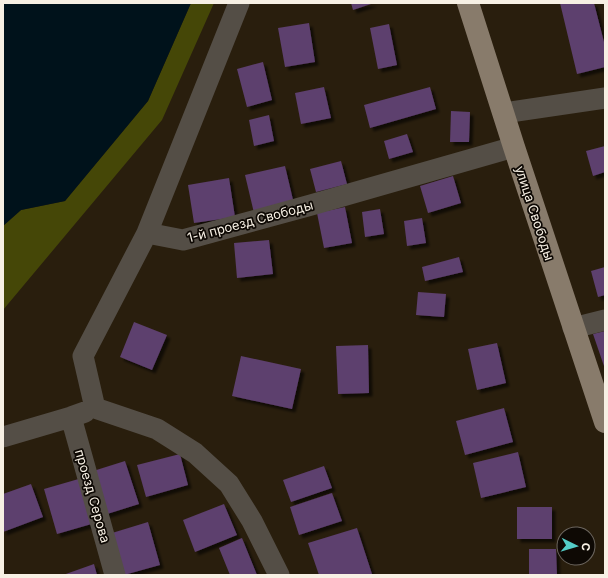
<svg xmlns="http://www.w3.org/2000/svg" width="608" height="578" font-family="Inter,sans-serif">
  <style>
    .green { fill: #454707 }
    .water { fill: #00121b }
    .building { fill: #5d3f6e; filter: url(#shadow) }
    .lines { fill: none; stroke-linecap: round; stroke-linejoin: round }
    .minor { stroke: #544e46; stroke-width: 21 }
    .major { stroke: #887b6b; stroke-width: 22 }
    .labels { text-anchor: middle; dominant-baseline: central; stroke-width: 3.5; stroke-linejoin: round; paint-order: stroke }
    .street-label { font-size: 13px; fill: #f7f0e4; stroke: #0e0904 }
  </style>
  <defs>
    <filter id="shadow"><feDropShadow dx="3.5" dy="3.5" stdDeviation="1" flood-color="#0009"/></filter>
  </defs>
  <rect width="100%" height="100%" fill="#291e0d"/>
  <path class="green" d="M 191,3 L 214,3 L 162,120 L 3,310 L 3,226 L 21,210 L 65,201 L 148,101 Z"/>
  <path class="water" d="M 3,3 L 191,3 L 148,101 L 65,201 L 21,210 L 3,226 Z"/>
  <path class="building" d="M 351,3 L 374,3 L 353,10 Z
    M 560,3 L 594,3 L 605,46 L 605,67 L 577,74 Z
    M 309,23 L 315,62 L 285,67 L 278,28 Z
    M 389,24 L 397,65 L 378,69 L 370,28 Z
    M 263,62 L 272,100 L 247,107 L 237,69 Z
    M 324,87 L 331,118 L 301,124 L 295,93 Z
    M 430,87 L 436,109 L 370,128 L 364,105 Z
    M 451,111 L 470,112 L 469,142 L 450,142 Z
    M 269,115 L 274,141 L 254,146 L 249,120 Z
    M 407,134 L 413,152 L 389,159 L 384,141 Z
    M 605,146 L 605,172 L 593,176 L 586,151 Z
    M 341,161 L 347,184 L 316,192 L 310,169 Z
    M 285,166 L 294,204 L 254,213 L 245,175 Z
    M 453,176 L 461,203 L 428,213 L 420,186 Z
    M 229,178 L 235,217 L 194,223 L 188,185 Z
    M 345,207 L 352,243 L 324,248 L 317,213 Z
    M 380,209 L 384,234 L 365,237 L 362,212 Z
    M 422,218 L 426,243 L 407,246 L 404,221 Z
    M 269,240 L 273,274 L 237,278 L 234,243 Z
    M 459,257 L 463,272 L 425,281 L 422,267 Z
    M 605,267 L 605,295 L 598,297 L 591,271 Z
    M 418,292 L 446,294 L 444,317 L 416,315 Z
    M 134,322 L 167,335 L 152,370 L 120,357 Z
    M 605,331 L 605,369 L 593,334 Z
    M 497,343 L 506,383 L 477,390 L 468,349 Z
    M 368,345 L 369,393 L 338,394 L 336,346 Z
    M 241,356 L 301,369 L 292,409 L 232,396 Z
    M 504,408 L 513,442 L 465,455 L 456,421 Z
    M 518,452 L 526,487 L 481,498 L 473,463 Z
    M 180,454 L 188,485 L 146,497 L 137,465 Z
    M 125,461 L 139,504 L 104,515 L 90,472 Z
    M 324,466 L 332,488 L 291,502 L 283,480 Z
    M 82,478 L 95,523 L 57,534 L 44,489 Z
    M 31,484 L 43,517 L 3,532 L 3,494 Z
    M 332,493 L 342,521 L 299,535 L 290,507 Z
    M 224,504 L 237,535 L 195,552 L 183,520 Z
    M 517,507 L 552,507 L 552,539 L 517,539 Z
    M 148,522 L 160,565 L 124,575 L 112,533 Z
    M 357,528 L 372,574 L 368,575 L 319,575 L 308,543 Z
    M 242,538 L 257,575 L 230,575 L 219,548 Z
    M 529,549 L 556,549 L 557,575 L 529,575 Z
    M 94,564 L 97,575 L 63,575 Z"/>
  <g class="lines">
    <path class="minor" d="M 503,113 L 605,98
      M 147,233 L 239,3
      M 573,328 L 605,320
      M 95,408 L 83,356 L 147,233 L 183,240 L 311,205 L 514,147
      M 95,408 L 157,429 L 195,453 L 229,484 L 252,521 L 279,575
      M 71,417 L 115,575
      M 3,437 L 71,417 L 85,412"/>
    <path class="major" d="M 468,3 L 514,147 L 605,422"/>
  </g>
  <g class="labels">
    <g class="street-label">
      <text transform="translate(535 213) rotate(72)">улица Свободы</text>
      <text transform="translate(250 221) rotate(-15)">1-й проезд Свободы</text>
      <text transform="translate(93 496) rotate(74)">проезд Серова</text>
    </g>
  </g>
  <rect width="608" height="578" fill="none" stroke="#f7f0e4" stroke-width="8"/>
  <g transform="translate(576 546) rotate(95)"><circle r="19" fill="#0e0904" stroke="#6b655e"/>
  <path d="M0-3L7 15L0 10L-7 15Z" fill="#54cdc8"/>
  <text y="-6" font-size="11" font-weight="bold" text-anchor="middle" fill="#f7f0e4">С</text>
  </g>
</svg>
